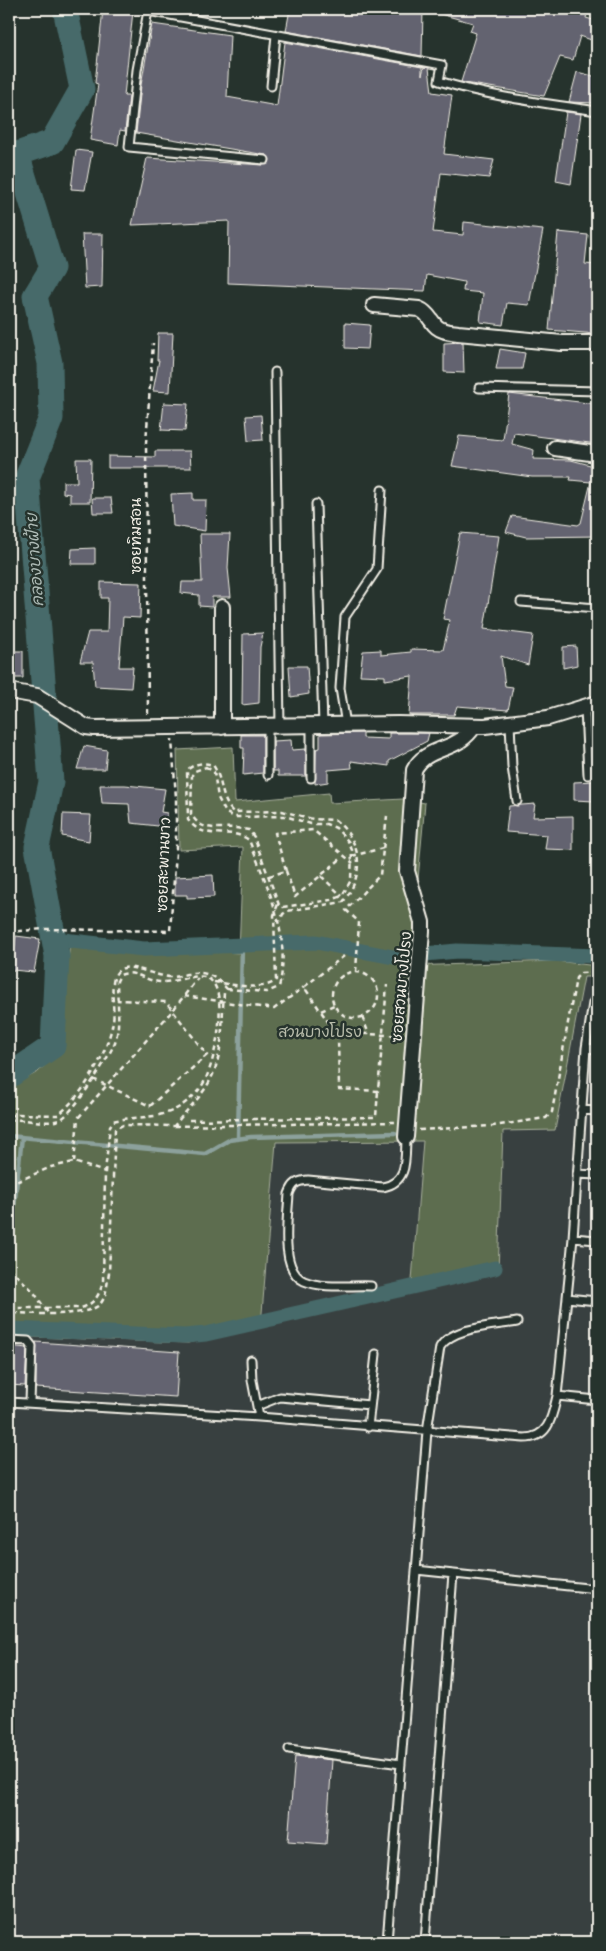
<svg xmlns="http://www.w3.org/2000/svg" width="606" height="1951" font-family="'Patrick Hand','Playpen Sans Thai',sans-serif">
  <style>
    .built { fill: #394141 }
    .green { fill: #5d6d50; stroke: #a8af9c }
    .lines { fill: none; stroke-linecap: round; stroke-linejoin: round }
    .stream { stroke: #8ca19c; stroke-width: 4.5 }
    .canal { stroke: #466b6a; stroke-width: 15 }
    .river { stroke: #466b6a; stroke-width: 25 }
    .building { fill: #64636f; stroke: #f4f1e8 }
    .service-casing { stroke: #f4f1e8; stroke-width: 11 }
    .minor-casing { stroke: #f4f1e8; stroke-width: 18 }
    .path { stroke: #f4f1e8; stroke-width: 2.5; stroke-dasharray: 5 4; stroke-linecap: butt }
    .service { stroke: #26332d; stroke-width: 7 }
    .minor { stroke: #26332d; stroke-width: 14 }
    .labels { text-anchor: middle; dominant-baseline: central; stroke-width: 5; stroke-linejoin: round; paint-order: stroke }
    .street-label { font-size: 15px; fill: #f4f1e8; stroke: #26332d }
    .park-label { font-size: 15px; fill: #b8bcab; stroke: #26332d }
    .water-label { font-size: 16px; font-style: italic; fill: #aebbb6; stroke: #26332d }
  </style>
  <rect width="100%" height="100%" fill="#26332d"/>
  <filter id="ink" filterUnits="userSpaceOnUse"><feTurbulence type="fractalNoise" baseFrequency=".02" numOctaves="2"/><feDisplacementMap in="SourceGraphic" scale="10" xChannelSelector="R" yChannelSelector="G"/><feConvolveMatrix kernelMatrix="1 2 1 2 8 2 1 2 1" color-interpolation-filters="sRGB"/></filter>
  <g filter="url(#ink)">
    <path class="built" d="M 586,968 L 597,970 L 597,1942 L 9,1942 L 9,1336 L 261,1325 L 276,1142 L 424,1141 L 411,1293 L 498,1273 L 503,1131 Z"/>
    <path class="green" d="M 233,747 L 235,802 L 329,793 L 330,803 L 403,799 L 425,803 L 410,966 L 556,961 L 597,966 L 597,977 L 584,977 L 555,1130 L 503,1131 L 498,1273 L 411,1293 L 423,1141 L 276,1142 L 261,1325 L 188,1343 L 9,1336 L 9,1087 L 38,1072 L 57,1054 L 70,943 L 239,953 L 243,847 L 179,850 L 177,750 Z"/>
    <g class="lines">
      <path class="stream" d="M 9,1136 L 205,1154 L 229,1140 L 251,1137 L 395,1133
        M 238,1139 L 242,944
        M 9,1252 L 22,1137"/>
      <path class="canal" d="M 54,939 L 144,949 L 316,942 L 393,957 L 457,951 L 597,956
        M 9,1329 L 185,1336 L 206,1334 L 495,1268"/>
      <path class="river" d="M 9,1076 L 53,1046 L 57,956 L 37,847 L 51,782 L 27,478 L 51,418 L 50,363 L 35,296 L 52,268 L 17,154 L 52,142 L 82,89 L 65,9"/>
    </g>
    <path class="building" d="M 103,9 L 133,11 L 124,96 L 129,96 L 125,131 L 120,130 L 118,145 L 90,140 L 98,84 L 95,83 Z
      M 290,9 L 423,9 L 422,56 L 286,31 Z
      M 433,9 L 588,9 L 586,18 L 597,21 L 597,42 L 580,36 L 573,60 L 560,57 L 544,96 L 465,83 L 461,82 L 476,33 L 470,31 L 473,23 L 433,12 Z
      M 152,24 L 230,35 L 227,97 L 277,106 L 285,42 L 422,67 L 422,75 L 424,67 L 429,68 L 432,92 L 452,95 L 444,154 L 494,160 L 489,178 L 441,173 L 433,232 L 463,235 L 464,222 L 543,230 L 529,305 L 507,303 L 503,325 L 480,322 L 483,293 L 463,291 L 464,282 L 427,275 L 425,291 L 228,283 L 229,221 L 132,225 L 147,158 L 264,165 L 270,160 L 266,155 L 136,133 L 141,85 Z
      M 577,72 L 597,77 L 596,103 L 569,102 Z
      M 566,112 L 581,114 L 571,184 L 556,181 Z
      M 76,150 L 92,152 L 85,190 L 71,189 Z
      M 558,232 L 588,235 L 585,264 L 597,265 L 597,334 L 549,330 Z
      M 82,234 L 103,234 L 102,287 L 85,288 Z
      M 345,323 L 370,325 L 368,349 L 345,348 Z
      M 158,333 L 173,333 L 170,392 L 153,391 L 159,360 L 157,360 Z
      M 463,342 L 464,373 L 444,372 L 444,343 Z
      M 500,349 L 525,353 L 522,369 L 496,369 Z
      M 509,394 L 597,404 L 597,444 L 514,433 L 512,444 L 534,450 L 533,459 L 571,460 L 594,466 L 592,475 L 597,474 L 597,523 L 593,522 L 592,527 L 597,528 L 597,536 L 526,537 L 506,532 L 512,516 L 578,525 L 581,523 L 591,482 L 570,480 L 571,477 L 532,477 L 452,466 L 459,436 L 503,440 Z
      M 164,403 L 188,404 L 185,431 L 161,430 Z
      M 261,415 L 263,440 L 248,441 L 246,416 Z
      M 155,451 L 190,451 L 191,468 L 108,468 L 108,456 L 155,457 Z
      M 76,459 L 91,459 L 90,502 L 70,502 L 70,494 L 63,493 L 63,482 L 77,482 Z
      M 193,493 L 193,500 L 206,500 L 205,531 L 173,526 L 171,494 Z
      M 92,498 L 111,498 L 113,513 L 93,513 Z
      M 460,533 L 499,536 L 484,629 L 533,635 L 528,665 L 501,656 L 505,686 L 513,687 L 508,710 L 457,706 L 454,715 L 409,715 L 412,676 L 385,680 L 385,676 L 360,675 L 363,651 L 381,650 L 381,655 L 411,652 L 411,649 L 443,650 L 450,620 L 443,619 Z
      M 200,534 L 230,534 L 228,568 L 231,597 L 212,597 L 212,607 L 199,606 L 199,595 L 181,593 L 182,582 L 202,582 Z
      M 95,548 L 95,564 L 71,564 L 72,549 Z
      M 101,582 L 141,583 L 140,618 L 123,617 L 119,667 L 133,667 L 131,688 L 95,686 L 93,662 L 80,662 L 88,632 L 107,632 L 108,598 L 101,598 Z
      M 263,633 L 260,647 L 259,703 L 242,705 L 243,634 Z
      M 576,646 L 577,665 L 563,668 L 563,647 Z
      M 9,651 L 23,651 L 23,678 L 9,678 Z
      M 289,666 L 307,666 L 309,694 L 291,697 Z
      M 363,733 L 363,738 L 389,739 L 389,733 L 429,733 L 427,741 L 389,761 L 389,766 L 351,761 L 352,768 L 328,770 L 328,782 L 315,784 L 316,749 L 320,748 L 320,734 Z
      M 241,735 L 263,735 L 263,773 L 243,775 L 244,748 L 241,748 Z
      M 291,740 L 292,750 L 306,749 L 306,776 L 278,776 L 278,771 L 273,771 L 273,741 Z
      M 84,746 L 107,750 L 105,769 L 77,769 Z
      M 594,781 L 594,801 L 574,800 L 574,782 Z
      M 100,785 L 125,785 L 165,789 L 161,812 L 167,813 L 167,827 L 131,823 L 129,804 L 102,803 Z
      M 535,804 L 533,817 L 573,816 L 573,850 L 545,849 L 547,835 L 506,832 L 509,806 Z
      M 63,814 L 91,815 L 89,841 L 62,836 Z
      M 213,875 L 214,897 L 187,898 L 187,895 L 175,895 L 175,877 Z
      M 16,936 L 40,939 L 34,972 L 12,970 Z
      M 36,1342 L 179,1352 L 176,1397 L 36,1388 Z
      M 9,1346 L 27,1348 L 25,1386 L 9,1385 Z
      M 295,1756 L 332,1760 L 326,1844 L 288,1841 Z"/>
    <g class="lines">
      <defs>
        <path id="service" d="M 271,86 L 276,35
          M 265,160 L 129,147 L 137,70 L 148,11 L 442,65 L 439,81 C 490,97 544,103 597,111
          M 275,372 L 280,727
          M 479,388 L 597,391
          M 316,504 L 323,725
          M 521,602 L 597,608
          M 585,708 L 588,775
          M 510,723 L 512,767 L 517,801
          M 346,725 L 340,688 L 345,617 L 377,569 L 382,490
          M 311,726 L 311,778
          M 268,775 L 268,727
          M 586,1048 L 597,1049
          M 581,1110 L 597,1111
          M 577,1174 L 597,1175
          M 573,1238 L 597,1240
          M 371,1286 C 351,1285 323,1289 304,1281 C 279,1270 288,1216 289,1194 C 293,1183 297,1181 308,1180 L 383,1187 C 409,1182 405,1158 406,1137
          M 567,1298 L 597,1301
          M 9,1340 L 28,1341 L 32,1346 L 30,1402
          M 251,1360 L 252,1380 L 259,1417
          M 557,1396 L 573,1238 L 586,1048 L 593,1003 L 597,996
          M 9,1402 L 259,1417 L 524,1438 C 549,1438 552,1417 557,1396 L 597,1400
          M 257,1406 L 280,1397 L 370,1405
          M 368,1427 L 376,1354
          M 416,1570 L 597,1589
          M 289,1749 L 401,1764
          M 387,1942 L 427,1431 L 440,1347 C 452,1327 494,1326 517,1322
          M 425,1942 L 453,1574"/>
        <path id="minor" d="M 374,305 L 419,309 C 429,313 430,321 437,327 C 443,332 451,332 458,333 L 562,343 L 597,343
          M 555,448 L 597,454
          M 9,691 L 37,696 L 86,727 L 94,728 L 398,724 L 485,726 L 548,718 L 597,703
          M 222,727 L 222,607
          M 406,1137 L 422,931 L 422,922 L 407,871 L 414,770 C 426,745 458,753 474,726"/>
      </defs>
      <use href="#service" class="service-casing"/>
      <use href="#minor" class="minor-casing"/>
      <path class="path" d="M 276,9 L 278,9
        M 148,714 L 146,443 L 153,343
        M 206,767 L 214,772 L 218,798 L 226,813 L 235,817 L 285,816 L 311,824 L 326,824 L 336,828 L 348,841 L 352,850 L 351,880 L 342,896 L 331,900 L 283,907 L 279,905 L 254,837 L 249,830 C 241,829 233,827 225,828 C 209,828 200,829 191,814 L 192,775 L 195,771 Z
        M 352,856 L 383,848
        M 286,871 L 295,897 L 343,857
        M 269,876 L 286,871 L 275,833 L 313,830 L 353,863
        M 321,876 L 342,896
        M 9,932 L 43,929 L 170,931 L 176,853 L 176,798 L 172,739
        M 344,956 L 304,987 L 338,1036 L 339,1089 L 378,1091 L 387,985
        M 356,972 L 359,922 L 346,910 L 380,875 L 387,816
        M332 995a23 23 0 1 1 46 0a23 23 0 1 1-46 0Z
        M 214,982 C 229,984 265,992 276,980 L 274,915 L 278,904
        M 227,989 L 267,992 L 279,987 C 292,936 267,886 249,840 C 227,825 208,844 188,820 L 187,770 C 196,763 202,762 213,765 C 224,781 219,797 233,812 L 282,811 L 313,819 L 335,820 C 363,842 365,875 343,902 L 287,911 L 283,914 L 280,921
        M 184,996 L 274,1009 L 304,987
        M 321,1011 L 334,1005
        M 362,1017 L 369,1034
        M 336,1032 L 401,1036
        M 93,1079 L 150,1106 L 207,1055 L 166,1002 L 117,1000
        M 9,1116 L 17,1114 L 58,1115 C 84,1094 108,1053 113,1021 C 116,1008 105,972 124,968 C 134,965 158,977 172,977 C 178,977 182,975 187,974 C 206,970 215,976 227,989 L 224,993 C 221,1027 225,1064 202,1093 C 193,1105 183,1114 174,1126 L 123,1125 L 115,1129 L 109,1273 C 107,1283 107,1299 98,1306 C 80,1318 31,1313 9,1313
        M 9,1120 C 25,1118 43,1125 59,1120 C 72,1116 110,1056 115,1042 C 121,1024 117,1000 117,981 L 120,975 C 135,969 145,981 160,982 C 174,983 192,974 205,977 C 232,985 215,1062 205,1080 C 201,1089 193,1097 185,1103 C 163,1121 138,1115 113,1121 L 110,1126 L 105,1172 L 103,1283 C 98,1297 95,1303 81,1308 L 9,1308
        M 189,1120 L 376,1117 L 378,1091
        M 174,1126 L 395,1122
        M 419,1130 L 493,1126 L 546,1118 L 552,1112 L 576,978 L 581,973 L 597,972
        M 74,1162 L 78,1118 L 173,1010 L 198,978
        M 9,1185 L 51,1167 L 74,1162 L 105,1172
        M 9,1268 L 33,1291 L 48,1313"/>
      <use href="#service" class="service"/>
      <use href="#minor" class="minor"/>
    </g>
  </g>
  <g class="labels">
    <g class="street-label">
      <text transform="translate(135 536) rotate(-90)">ซอยทิมสอน</text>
      <text transform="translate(163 865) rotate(-88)">ซอยสะพานขาว</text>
      <text transform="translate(401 987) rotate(-85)">ซอยสวนบางโปรง</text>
    </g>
    <g class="park-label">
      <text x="320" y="1031">สวนบางโปรง</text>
    </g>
    <g class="water-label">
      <text transform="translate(34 560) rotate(-94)">คลองบางฝ้าย</text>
    </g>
  </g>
  <rect width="606" height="1951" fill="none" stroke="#26332d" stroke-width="30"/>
  <rect x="15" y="15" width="576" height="1921" fill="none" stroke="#f4f1e8" stroke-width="2" filter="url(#ink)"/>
</svg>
